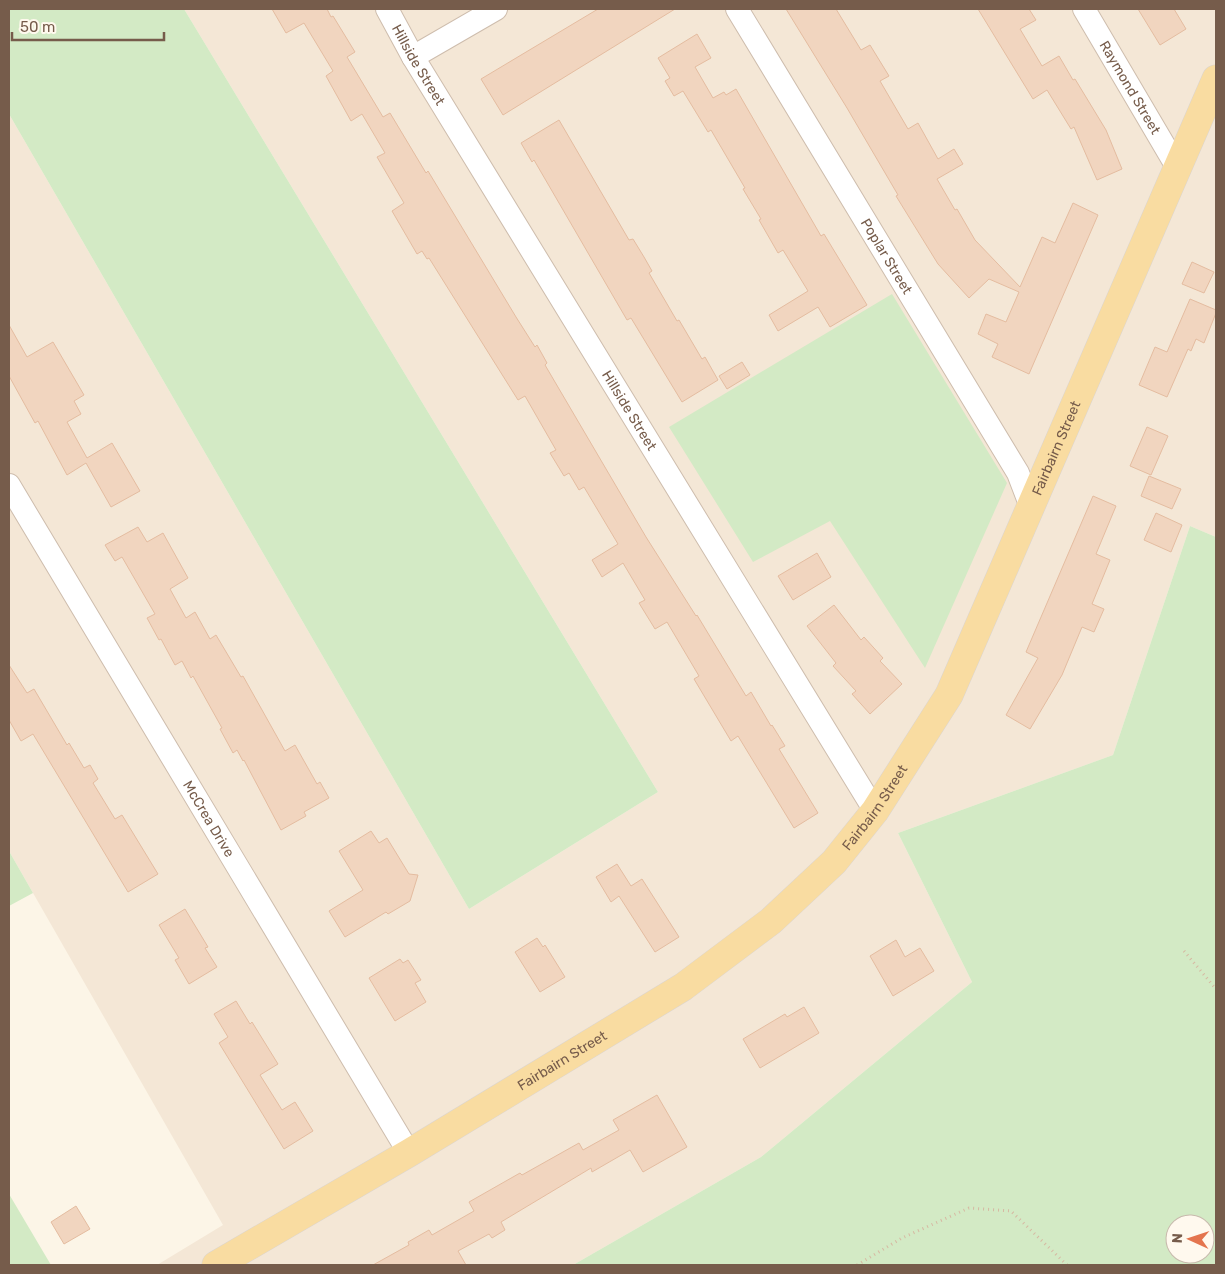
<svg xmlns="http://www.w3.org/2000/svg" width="1225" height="1274" font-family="Rubik,sans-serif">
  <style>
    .residential { fill: #f4e7d6 }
    .green { fill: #d3eac5; fill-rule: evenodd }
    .building { fill: #f1d5bf; stroke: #e4bca0 }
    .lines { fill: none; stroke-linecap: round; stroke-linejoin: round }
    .minor-casing { stroke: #cebdad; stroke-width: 24 }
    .major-casing { stroke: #dbd5d0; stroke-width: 29 }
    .path { stroke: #d6b8a2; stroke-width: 3; stroke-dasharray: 1 4; stroke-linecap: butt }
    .minor { stroke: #fff; stroke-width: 22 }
    .major { stroke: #f9dca1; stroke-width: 28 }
    .labels { text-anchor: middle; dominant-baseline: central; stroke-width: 4.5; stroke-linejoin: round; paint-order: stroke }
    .street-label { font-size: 14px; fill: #765c4b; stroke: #fff9ee }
  </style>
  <rect width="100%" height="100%" fill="#fcf5e7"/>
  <path class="residential" d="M 184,9 L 1216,9 L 1216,537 L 1190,526 L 1113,755 L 898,833 L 972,982 L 761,1157 L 573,1265 L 157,1265 L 223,1225 L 9,851 L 9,114 L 469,909 L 658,792 Z"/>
  <path class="green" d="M 9,9 L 184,9 L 658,792 L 469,909 L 9,114 Z
    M 892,294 L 1007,483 L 925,668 L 830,521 L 753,562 L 669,427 Z
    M 1190,526 L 1216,537 L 1216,1265 L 573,1265 L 761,1157 L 972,982 L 898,833 L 1113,755 ZM 1175,1224 L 1205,1224 L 1205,1254 L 1175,1254 Z
    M 9,851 L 33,893 L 9,906 Z
    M 9,1194 L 51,1265 L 9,1265 Z"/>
  <path class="building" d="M 272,9 L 327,9 L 331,17 L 333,16 L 355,52 L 347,57 L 383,117 L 390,113 L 426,173 L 428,171 L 516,317 L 535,347 L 537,345 L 547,363 L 545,365 L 646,537 L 696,616 L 697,615 L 746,696 L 751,692 L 771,726 L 772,725 L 785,746 L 779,749 L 818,813 L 794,828 L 738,736 L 731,741 L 694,679 L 699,676 L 667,622 L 655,629 L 639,603 L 645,600 L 623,563 L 602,577 L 592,560 L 618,544 L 584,487 L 579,490 L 569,473 L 564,476 L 550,453 L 556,450 L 525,396 L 518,400 L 429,258 L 427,259 L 422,251 L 417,254 L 392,211 L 404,203 L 377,157 L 385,153 L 362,114 L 351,121 L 326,76 L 333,71 L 304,23 L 286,33 Z
    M 598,9 L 675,9 L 503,115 L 481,79 Z
    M 786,9 L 836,9 L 861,50 L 870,45 L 889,76 L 880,81 L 908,129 L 918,123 L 938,159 L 954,149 L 963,164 L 937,179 L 955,210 L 957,209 L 975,240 L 1020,287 L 1042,237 L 1055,243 L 1073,203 L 1098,215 L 1029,374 L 992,357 L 998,344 L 978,334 L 986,314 L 1006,322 L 1019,292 L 989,279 L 969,298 L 938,264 L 896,196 L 898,195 L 847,108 Z
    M 978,9 L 1029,9 L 1036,20 L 1020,29 L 1042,66 L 1059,56 L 1073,80 L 1075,79 L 1106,130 L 1122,169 L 1097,180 L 1074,127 L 1071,129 L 1047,90 L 1033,99 Z
    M 1138,9 L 1174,9 L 1186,29 L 1160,45 Z
    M 697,34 L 711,58 L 695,67 L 713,98 L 724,92 L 726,95 L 736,89 L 821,236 L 824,234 L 867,305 L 830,327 L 818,307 L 778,331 L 769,315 L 808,291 L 783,250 L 778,253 L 759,220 L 761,219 L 743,189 L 745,188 L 711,130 L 708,132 L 683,91 L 674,96 L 665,81 L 670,78 L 658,58 Z
    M 559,120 L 629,240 L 633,239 L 644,257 L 652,271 L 649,273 L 677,321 L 679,320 L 702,359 L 705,357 L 718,380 L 682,402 L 631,318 L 627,320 L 534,160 L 532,162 L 521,143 Z
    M 1192,262 L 1214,272 L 1204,293 L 1182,284 Z
    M 1190,299 L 1216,310 L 1216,313 L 1204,343 L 1196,339 L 1191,351 L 1188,349 L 1167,397 L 1139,385 L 1155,347 L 1167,352 Z
    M 9,325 L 27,357 L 53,342 L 84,395 L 74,401 L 81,414 L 67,422 L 87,458 L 112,443 L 140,491 L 111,507 L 86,463 L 67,475 L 38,421 L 35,423 L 9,376 Z
    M 742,362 L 750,375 L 727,389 L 719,376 Z
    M 1147,427 L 1168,436 L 1151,475 L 1130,466 Z
    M 1149,476 L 1181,489 L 1172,509 L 1141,496 Z
    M 1093,496 L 1116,506 L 1096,554 L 1110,560 L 1092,604 L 1104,609 L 1094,632 L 1082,627 L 1062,675 L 1030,729 L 1006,715 L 1038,658 L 1026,652 Z
    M 1156,513 L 1182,525 L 1171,552 L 1144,540 Z
    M 138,527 L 147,542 L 163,533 L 188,578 L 170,589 L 186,618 L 195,612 L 210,639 L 216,635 L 241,677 L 243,676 L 285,751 L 295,745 L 317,784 L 320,782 L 329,798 L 304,812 L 306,816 L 281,830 L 244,760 L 243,761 L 237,750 L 233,753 L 220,729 L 222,728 L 193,676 L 191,678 L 182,661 L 175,665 L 161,639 L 159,640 L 147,618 L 155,614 L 122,557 L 115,561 L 105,545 Z
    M 817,553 L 831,577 L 793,600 L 778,576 Z
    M 834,605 L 861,640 L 864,637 L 883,658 L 880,661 L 902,684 L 870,714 L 852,694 L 856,691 L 833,666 L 836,663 L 807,626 Z
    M 9,665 L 27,693 L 34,689 L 67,745 L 69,743 L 84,768 L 90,765 L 98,779 L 93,783 L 115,819 L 122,815 L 158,874 L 128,892 L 33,734 L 21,741 L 9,720 Z
    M 371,831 L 379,843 L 387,838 L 409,874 L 418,875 L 410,901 L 388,914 L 386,912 L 345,937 L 329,911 L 363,890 L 339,851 Z
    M 617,864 L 631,886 L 642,879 L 679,937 L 655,952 L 619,896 L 611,902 L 596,877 Z
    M 185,909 L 208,947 L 205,948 L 217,967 L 189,984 L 175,960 L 179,958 L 159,925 Z
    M 537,938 L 543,947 L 545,945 L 565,977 L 540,992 L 515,952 Z
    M 896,940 L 905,957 L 920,948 L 934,971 L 893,996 L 870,956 Z
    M 400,959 L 403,963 L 408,960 L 421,980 L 415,983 L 426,1002 L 395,1021 L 369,978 Z
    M 236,1001 L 250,1024 L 252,1022 L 278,1064 L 260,1075 L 282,1110 L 295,1102 L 313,1131 L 284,1149 L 219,1043 L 228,1037 L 214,1014 Z
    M 804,1007 L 819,1033 L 760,1068 L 743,1039 L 785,1014 L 787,1017 Z
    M 657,1095 L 687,1147 L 643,1172 L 630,1150 L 592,1172 L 591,1168 L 501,1222 L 505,1230 L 492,1238 L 489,1234 L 458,1251 L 466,1265 L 373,1265 L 409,1245 L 408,1242 L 429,1230 L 432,1235 L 474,1211 L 469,1202 L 520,1173 L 522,1175 L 579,1143 L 583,1150 L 619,1130 L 613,1120 Z
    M 76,1206 L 90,1229 L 64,1244 L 51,1222 Z"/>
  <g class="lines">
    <defs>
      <g id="minor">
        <path id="s1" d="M 387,9 L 413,57 L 875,811"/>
        <path id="s2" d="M 737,9 L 1018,473 L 1031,507"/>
        <path id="s3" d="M 1084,9 L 1177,167"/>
        <path d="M 413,57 L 496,9"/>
        <path id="s4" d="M 9,485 L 409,1153"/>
      </g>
      <g id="major">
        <path id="s5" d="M 216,1265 L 409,1153 L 683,987 L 771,921 L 834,862 L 875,811 L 949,695 L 1216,79"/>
      </g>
    </defs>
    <use href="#minor" class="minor-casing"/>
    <use href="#major" class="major-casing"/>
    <path class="path" d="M 1184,951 L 1216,989
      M 857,1265 L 902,1238 L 969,1208 L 1011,1211 L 1067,1265"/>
    <use href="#minor" class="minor"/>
    <use href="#major" class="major"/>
  </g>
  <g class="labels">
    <g class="street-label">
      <text stroke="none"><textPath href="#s1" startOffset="64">Hillside Street</textPath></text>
      <text stroke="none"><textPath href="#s3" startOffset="91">Raymond Street</textPath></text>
      <text stroke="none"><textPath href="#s2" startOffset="289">Poplar Street</textPath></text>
      <text stroke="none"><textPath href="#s1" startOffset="469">Hillside Street</textPath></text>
      <text stroke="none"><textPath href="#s5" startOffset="1212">Fairbairn Street</textPath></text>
      <text stroke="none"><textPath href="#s5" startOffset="808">Fairbairn Street</textPath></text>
      <text stroke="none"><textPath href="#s4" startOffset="389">McCrea Drive</textPath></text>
      <text stroke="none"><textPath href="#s5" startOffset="402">Fairbairn Street</textPath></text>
    </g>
  </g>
  <rect width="1225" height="1274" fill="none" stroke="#765c4b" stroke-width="20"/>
  <g transform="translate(1190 1239) rotate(273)"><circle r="24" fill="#fff9ee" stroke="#c8baad"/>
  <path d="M0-4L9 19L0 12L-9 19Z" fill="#e4754e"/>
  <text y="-8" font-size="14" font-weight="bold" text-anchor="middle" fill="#765c4b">N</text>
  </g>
  <path d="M12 32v8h152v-8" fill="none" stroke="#765c4b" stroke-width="2.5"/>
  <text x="20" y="32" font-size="15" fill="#765c4b" stroke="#fff9ee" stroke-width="4" paint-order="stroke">50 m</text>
</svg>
